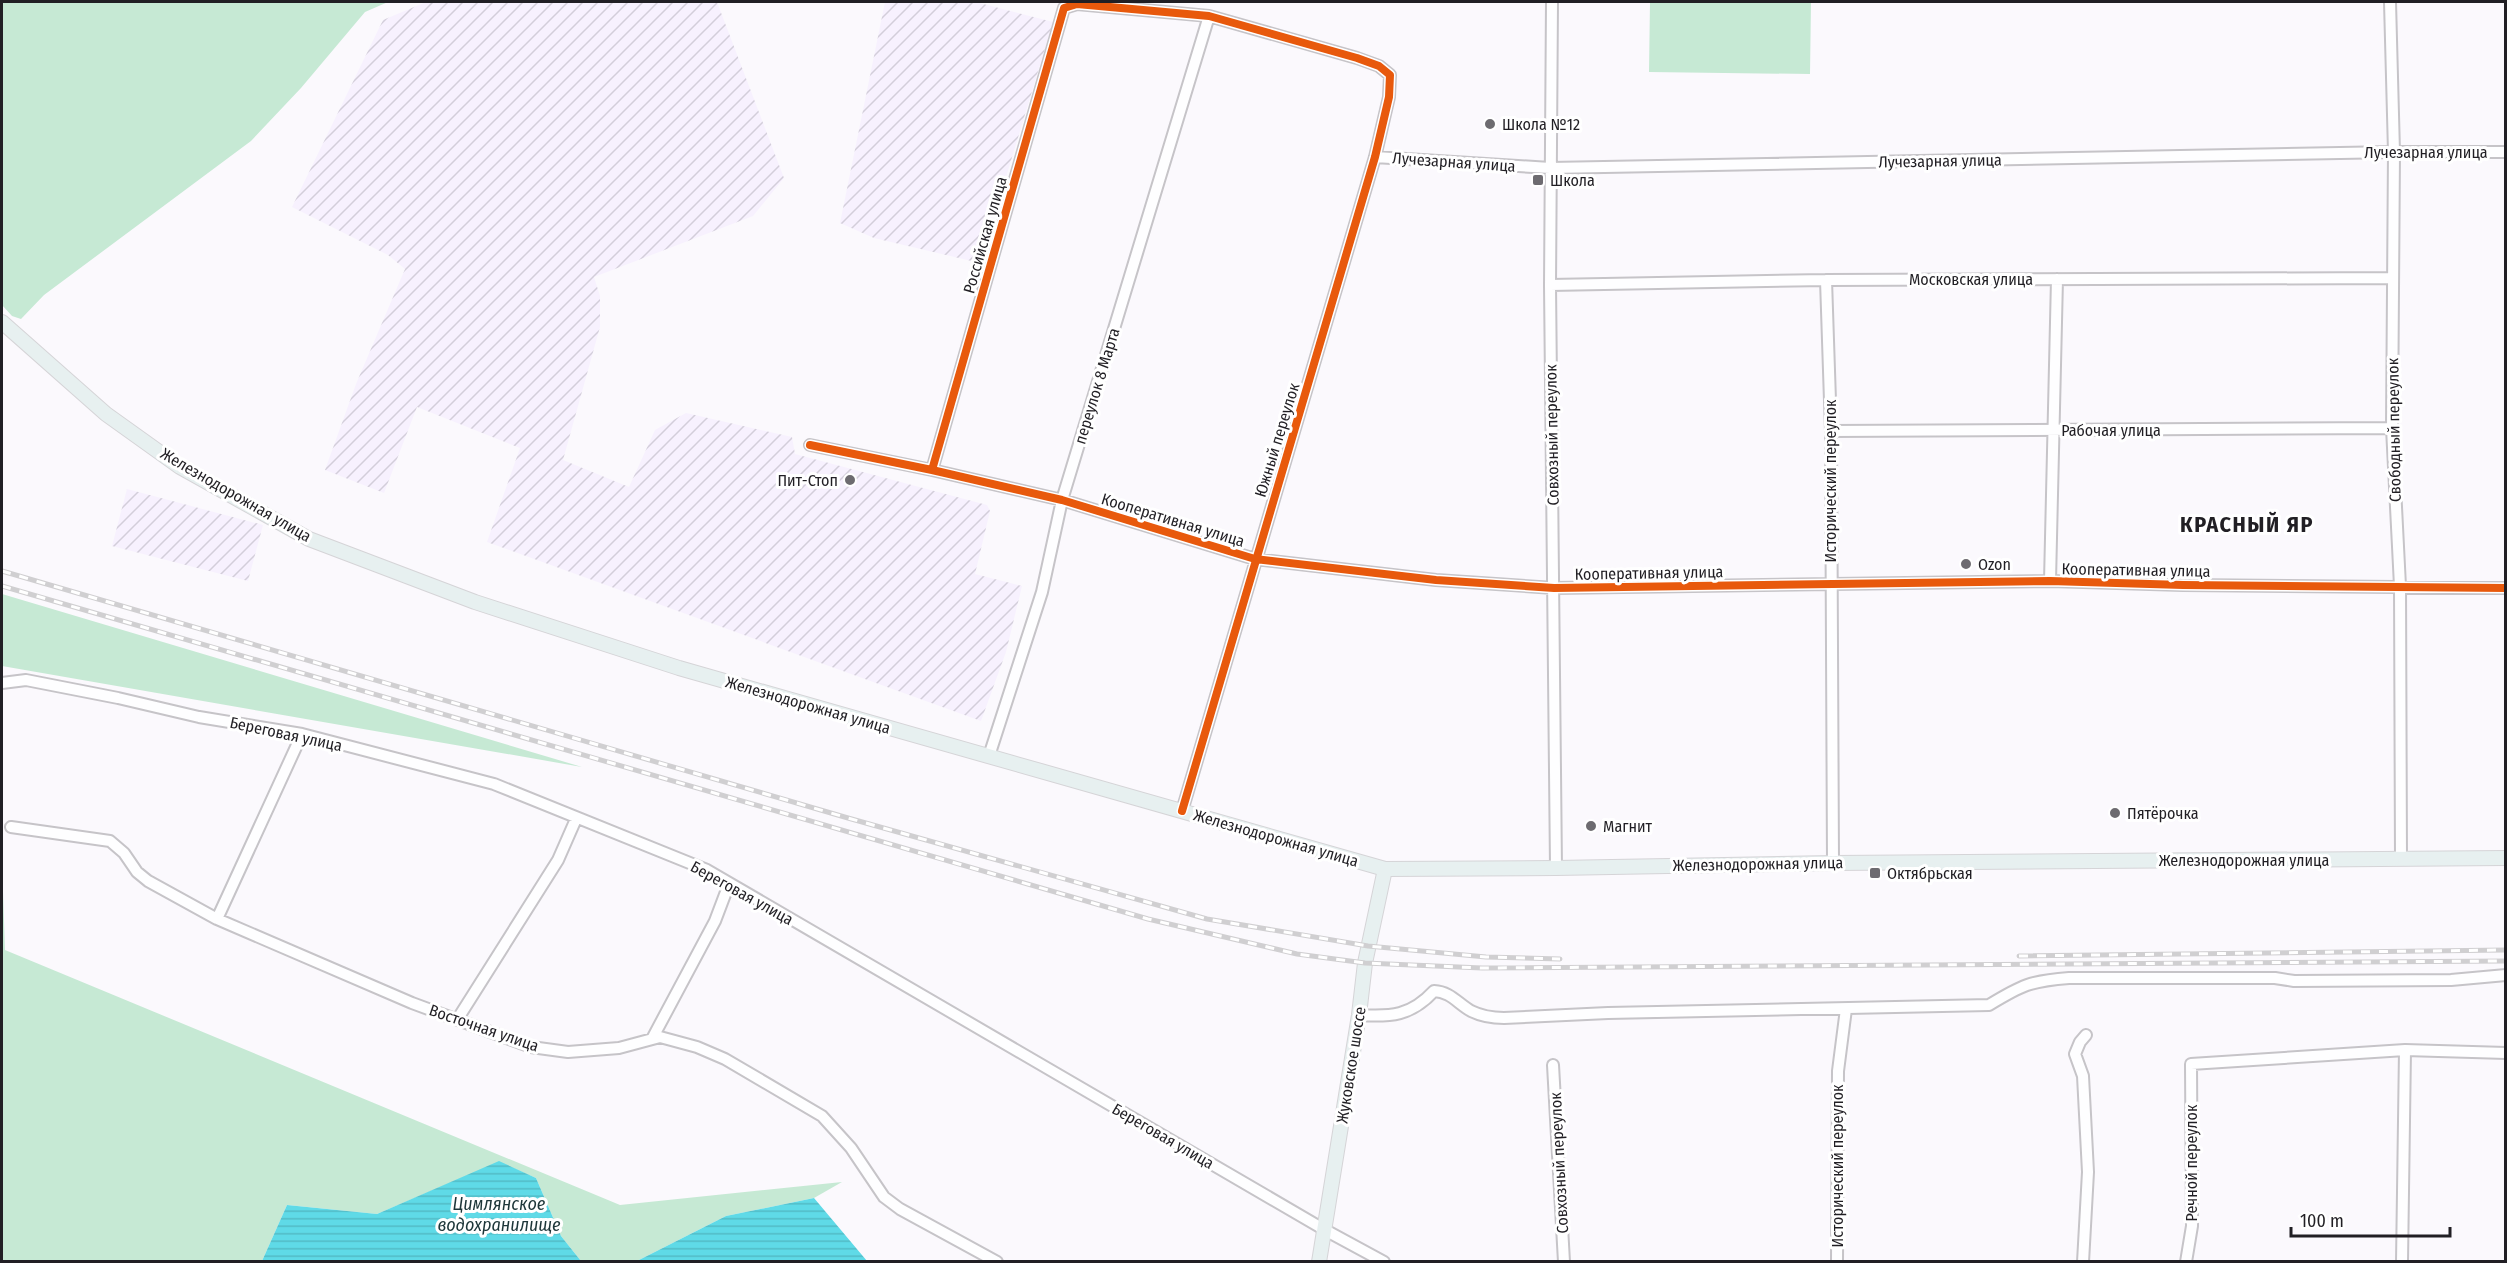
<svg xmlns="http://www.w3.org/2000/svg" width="2507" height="1263" font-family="'Fira Sans Condensed',sans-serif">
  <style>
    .industrial { fill: url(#industrial-furrows) }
    .grass { fill: #c6e9d4 }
    .water { fill: url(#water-rules) }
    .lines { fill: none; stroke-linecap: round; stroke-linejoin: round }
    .minor-casing { stroke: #c6c4c8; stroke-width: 14 }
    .major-casing { stroke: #d5d4d7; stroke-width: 16 }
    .minor { stroke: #fefeff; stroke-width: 10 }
    .major { stroke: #e7f0f0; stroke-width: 14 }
    .rail-casing { stroke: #d0cfd1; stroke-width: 5 }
    .rail { stroke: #fff; stroke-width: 3; stroke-dasharray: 9; stroke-linecap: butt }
    .cycleway-casing { stroke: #fff; stroke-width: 11 }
    .cycleway { stroke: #e8590c; stroke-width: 8 }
    .poi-dot { fill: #6d6b70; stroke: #fff; stroke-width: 2 }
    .labels { text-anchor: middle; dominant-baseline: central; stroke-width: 6; stroke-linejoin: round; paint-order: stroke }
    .poi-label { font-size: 16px; fill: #211f24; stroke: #fff; text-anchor: start }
    .street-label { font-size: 16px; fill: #211f24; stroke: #fff }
    .water-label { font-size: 18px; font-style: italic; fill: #1d3639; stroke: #fff }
    .district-label { font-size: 22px; font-weight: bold; letter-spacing: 1.5px; fill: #211f24; stroke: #fff }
  </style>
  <defs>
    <pattern id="industrial-furrows" width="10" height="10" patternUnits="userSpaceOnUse" patternTransform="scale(1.5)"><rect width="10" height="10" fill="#f7f1fe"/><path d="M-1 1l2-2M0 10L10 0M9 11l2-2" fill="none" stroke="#d3ceda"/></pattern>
    <pattern id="water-rules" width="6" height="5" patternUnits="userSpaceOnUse" patternTransform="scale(1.5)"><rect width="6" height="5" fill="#5fdae7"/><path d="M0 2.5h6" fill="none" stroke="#52bbc6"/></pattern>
  </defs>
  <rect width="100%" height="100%" fill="#fbf9fd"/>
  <path class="industrial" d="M 426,2 L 717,2 L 784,178 L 753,216 L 594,277 L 600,296 L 600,327 L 563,460 L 629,487 L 655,430 L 686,413 L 792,437 L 795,454 L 987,505 L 990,511 L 975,574 L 1022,586 L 1006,652 L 981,721 L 487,542 L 520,448 L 417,407 L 384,493 L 325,470 L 356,384 L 405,269 L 388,255 L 292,207 L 383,20 Z
    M 885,2 L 976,2 L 1053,22 L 980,263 L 874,238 L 840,223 Z
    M 127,489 L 263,525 L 248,581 L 112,546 Z"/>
  <path class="grass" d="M 2,2 L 388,2 L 365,12 L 301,88 L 251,141 L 44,295 L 21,319 L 12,316 L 2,305 Z
    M 1650,2 L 1811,2 L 1810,74 L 1649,72 Z
    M 2,594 L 582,767 L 2,666 Z
    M 2,862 L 5,950 L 620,1205 L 842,1182 L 814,1198 L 726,1216 L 637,1261 L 581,1261 L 561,1236 L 536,1178 L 499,1162 L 377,1214 L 287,1205 L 262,1261 L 2,1261 Z"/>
  <path class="water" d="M 499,1161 L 536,1178 L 561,1236 L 581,1261 L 262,1261 L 287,1205 L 377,1214 Z
    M 814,1198 L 867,1261 L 637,1261 L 726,1216 Z"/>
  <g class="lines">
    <defs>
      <path id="minor" d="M 1552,2 L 1550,285 L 1556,868
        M 2390,2 L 2394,152 L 2392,428 L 2400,586 L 2401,859
        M 1375,157 L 1550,168 L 2394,152 L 2506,152
        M 1826,280 L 1831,431 L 1833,863
        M 1550,285 L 1826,280 L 2393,278
        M 1831,431 L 2392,428
        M 810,445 L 932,470 L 1062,500 L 1255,559 L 1436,580 L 1554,588 L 2050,581 L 2183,585 L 2506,588
        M 932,470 L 1064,8 L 1077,4 L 1209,16 L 1357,58 L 1379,66 L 1390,75 L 1389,97 L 1375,157 L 1182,811
        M 2050,581 L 2057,279
        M 2,683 L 26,680 L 118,698 L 199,717 L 302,734 L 494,784 L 707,870 L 1325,1230 L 1384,1262
        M 989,756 L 1042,592 L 1062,500 L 1209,16
        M 11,827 L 110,841 L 124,853 L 137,872 L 148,881 L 217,919 L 412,1003 L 531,1047 L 568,1052 L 619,1048 L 660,1037 L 697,1047 L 725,1059 L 822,1116 L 851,1148 L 884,1197 L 900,1209 L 997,1262
        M 217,919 L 302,734
        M 1359,1015 C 1391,1017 1411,1016 1434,991 C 1451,992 1457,1003 1471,1011 C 1481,1016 1493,1018 1504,1018 L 1608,1013 L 1989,1005 C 2022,985 2030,981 2069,978 L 2275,978 L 2294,981 L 2451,980 L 2506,975
        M 457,1020 L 558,860 L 576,819
        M 652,1039 L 715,921 L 729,884
        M 1553,1065 L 1564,1262
        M 1837,1262 L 1838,1071 L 1846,1009
        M 2083,1262 L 2088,1172 L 2083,1076 L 2075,1054 L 2080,1042 L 2086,1035
        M 2186,1262 L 2192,1226 L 2191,1064 L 2405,1050 L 2506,1053
        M 2402,1262 L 2405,1050"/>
      <path id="major" d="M 2,322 L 106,414 L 180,467 L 309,539 L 475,602 L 679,668 L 1385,869 L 1556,868 L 1833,863 L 2506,858
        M 1319,1262 L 1359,1015 L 1365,963 L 1385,869"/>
    </defs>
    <use href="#minor" class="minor-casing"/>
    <use href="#major" class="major-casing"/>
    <use href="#minor" class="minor"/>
    <use href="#major" class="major"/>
    <defs>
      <path id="rail" d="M 2,571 L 848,818 L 1207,919 L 1368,946 L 1486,957 L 1560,959
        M 2,586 L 1148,919 L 1297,954 L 1365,963 L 1482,968 L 2506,961
        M 2019,956 L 2506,950"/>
    </defs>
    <use href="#rail" class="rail-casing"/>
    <use href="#rail" class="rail"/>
    <defs>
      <path id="cycleway" d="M 810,445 L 932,470 L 1062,500 L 1255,559 L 1436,580 L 1554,588 L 2050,581 L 2183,585 L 2506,588
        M 932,470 L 1064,8 L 1077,4 L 1209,16 L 1357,58 L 1379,66 L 1390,75 L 1389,97 L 1375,157 L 1182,811"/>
    </defs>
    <use href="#cycleway" class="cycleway-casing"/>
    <use href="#cycleway" class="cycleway"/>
  </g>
  <g class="poi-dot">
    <circle cx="1490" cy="124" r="6"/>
    <rect x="1532" y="174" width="12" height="12" rx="3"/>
    <circle cx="850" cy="480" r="6"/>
    <circle cx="1966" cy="564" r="6"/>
    <circle cx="2115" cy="813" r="6"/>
    <circle cx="1591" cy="826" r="6"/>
    <rect x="1869" y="867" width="12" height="12" rx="3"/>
  </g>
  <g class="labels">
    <g class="poi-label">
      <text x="1502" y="124">Школа №12</text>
      <text x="1550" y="180">Школа</text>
      <text x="838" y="480" text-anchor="end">Пит-Стоп</text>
      <text x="1978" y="564">Ozon</text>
      <text x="2127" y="813">Пятёрочка</text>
      <text x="1603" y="826">Магнит</text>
      <text x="1887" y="873">Октябрьская</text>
    </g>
    <g class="street-label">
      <text x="2426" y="152">Лучезарная улица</text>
      <text transform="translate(1940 161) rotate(-1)">Лучезарная улица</text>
      <text transform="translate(1454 162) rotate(4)">Лучезарная улица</text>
      <text transform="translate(985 235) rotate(-74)">Российская улица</text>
      <text x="1971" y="279">Московская улица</text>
      <text transform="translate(1097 386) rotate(-73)">переулок 8 Марта</text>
      <text x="2111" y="430">Рабочая улица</text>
      <text transform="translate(2394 430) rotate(-91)">Свободный переулок</text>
      <text transform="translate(1552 435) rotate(-91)">Совхозный переулок</text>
      <text transform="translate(1277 440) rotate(-73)">Южный переулок</text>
      <text transform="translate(1830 481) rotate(-90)">Исторический переулок</text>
      <text transform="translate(236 495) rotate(30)">Железнодорожная улица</text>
      <text transform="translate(1173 520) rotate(17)">Кооперативная улица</text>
      <text transform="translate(2136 570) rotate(1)">Кооперативная улица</text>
      <text transform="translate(1649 573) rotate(-1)">Кооперативная улица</text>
      <text transform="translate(808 705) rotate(16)">Железнодорожная улица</text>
      <text transform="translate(286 734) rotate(12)">Береговая улица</text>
      <text transform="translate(1276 838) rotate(16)">Железнодорожная улица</text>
      <text x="2244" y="860">Железнодорожная улица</text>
      <text transform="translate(1758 864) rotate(-1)">Железнодорожная улица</text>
      <text transform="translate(742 893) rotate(29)">Береговая улица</text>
      <text transform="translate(484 1028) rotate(19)">Восточная улица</text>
      <text transform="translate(1351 1065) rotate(-81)">Жуковское шоссе</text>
      <text transform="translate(1163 1136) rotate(30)">Береговая улица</text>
      <text transform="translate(1559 1163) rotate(-93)">Совхозный переулок</text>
      <text transform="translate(2191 1163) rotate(-90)">Речной переулок</text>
      <text transform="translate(1837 1166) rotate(-90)">Исторический переулок</text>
    </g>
    <g class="water-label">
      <text x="499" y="1204">Цимлянское<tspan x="499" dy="21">водохранилище</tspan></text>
    </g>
    <g class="district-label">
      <text x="2247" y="524">КРАСНЫЙ ЯР</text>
    </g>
  </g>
  <rect width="2507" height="1263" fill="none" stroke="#211f24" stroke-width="6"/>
  <path d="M2291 1227v9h159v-9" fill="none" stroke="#211f24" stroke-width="3"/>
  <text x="2300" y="1227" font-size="18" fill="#211f24" stroke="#ffffff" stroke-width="4.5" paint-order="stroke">100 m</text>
</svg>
